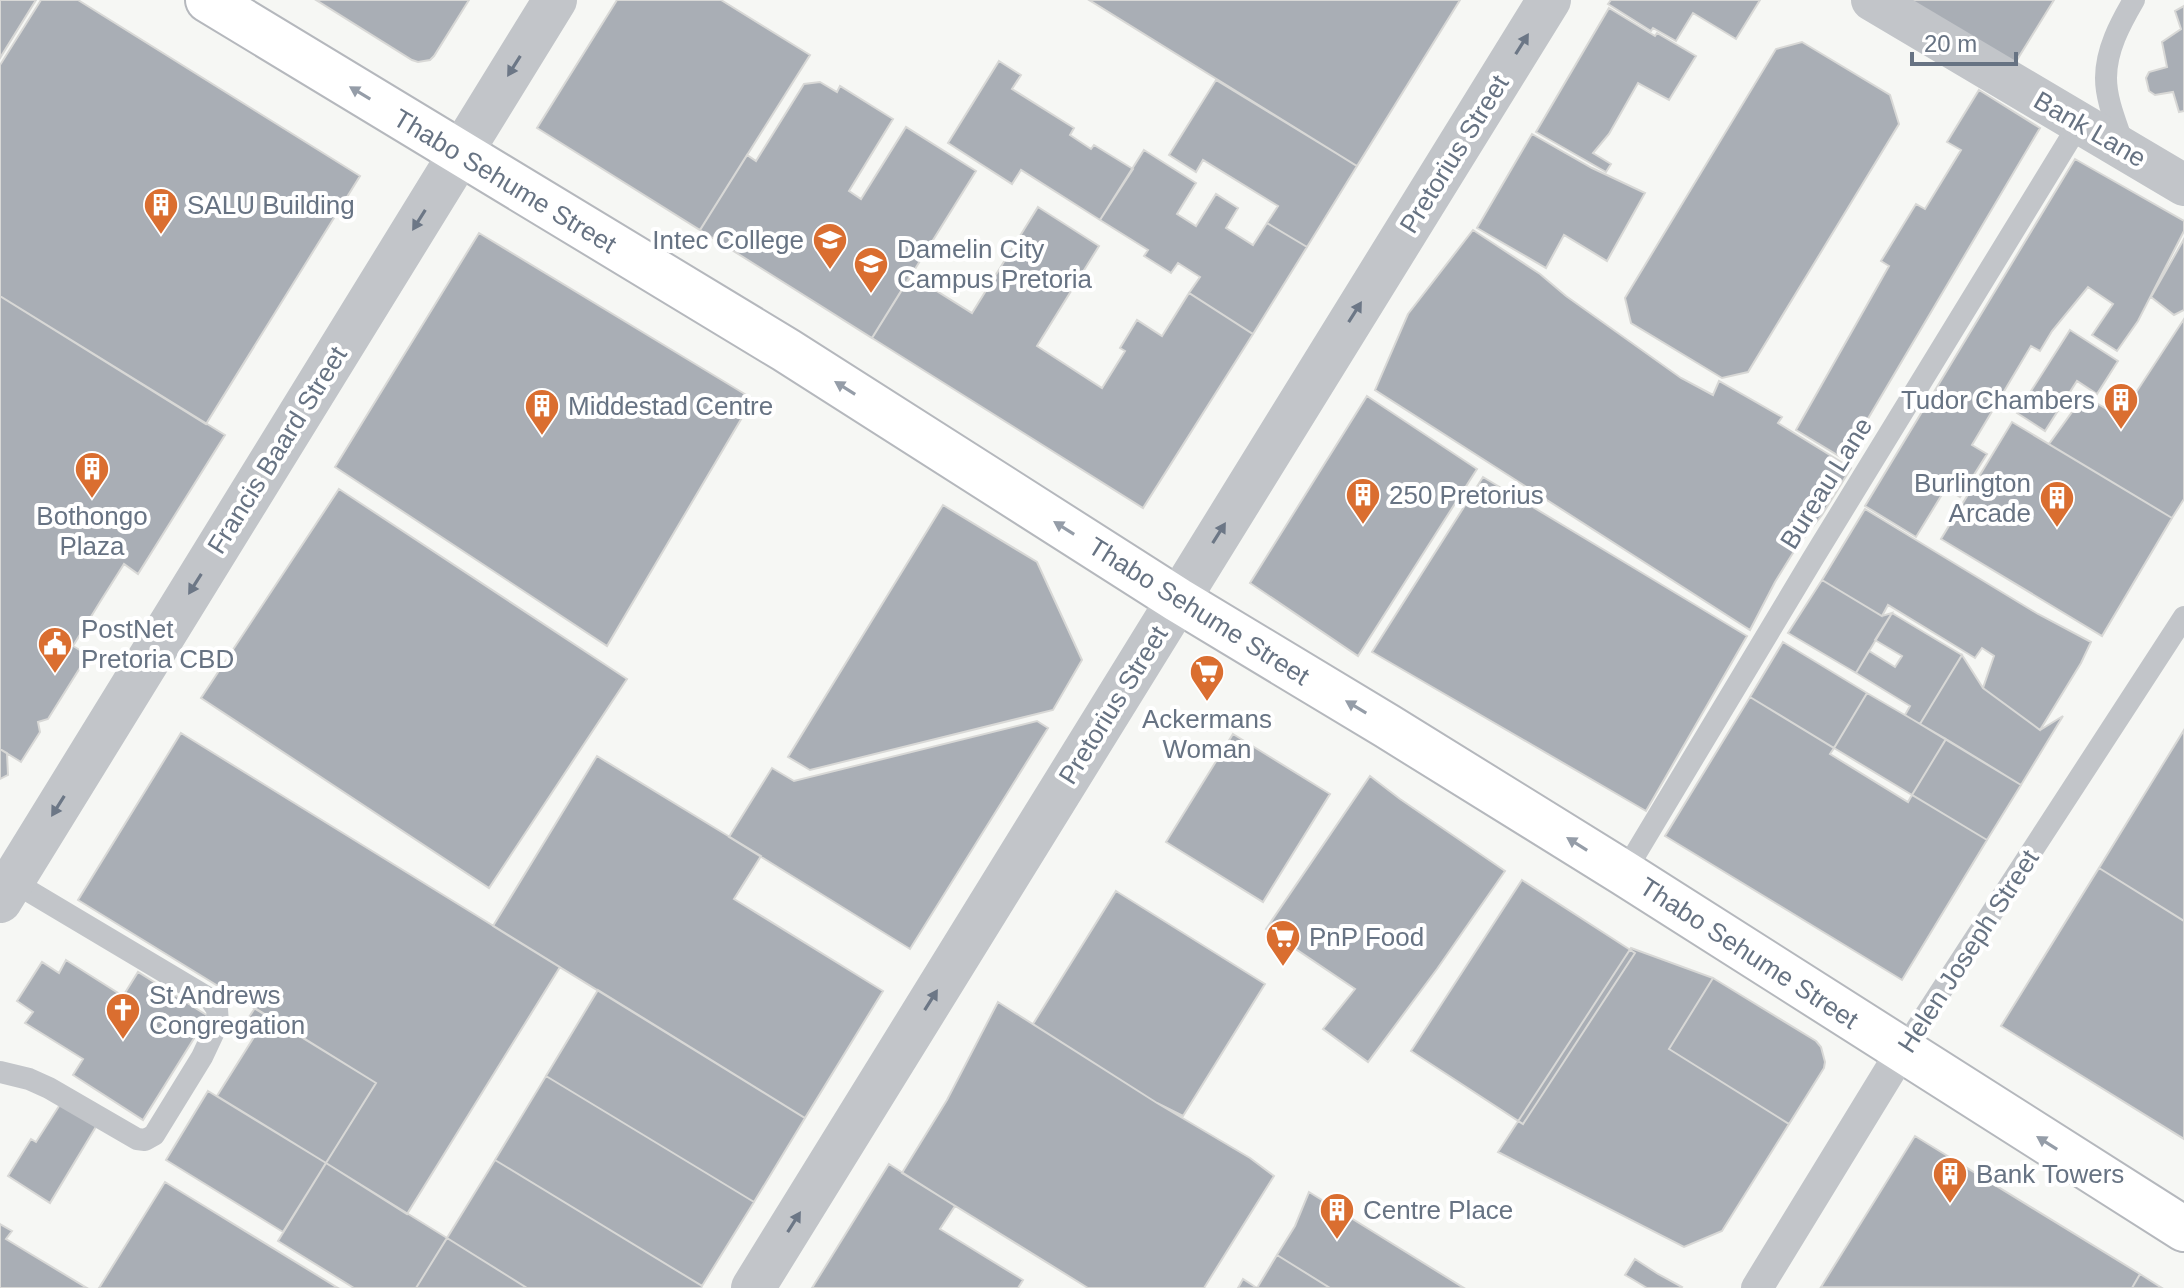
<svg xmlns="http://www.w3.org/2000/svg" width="2184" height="1288" font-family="Arial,sans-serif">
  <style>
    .building { fill: #a9aeb5; stroke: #d8d8d6; stroke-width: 2 }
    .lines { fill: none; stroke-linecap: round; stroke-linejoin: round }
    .secondary-casing { stroke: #b5b8bd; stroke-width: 48 }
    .service { stroke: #c2c5c9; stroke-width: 22 }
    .pedestrian { stroke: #c2c5c9; stroke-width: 32 }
    .minor { stroke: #c2c5c9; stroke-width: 42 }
    .tertiary { stroke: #c2c5c9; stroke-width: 44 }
    .secondary { stroke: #fff; stroke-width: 44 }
    .oneway { fill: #6c7786 }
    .oneway2 { fill: #959da8 }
    .labels { text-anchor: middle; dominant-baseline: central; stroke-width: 8; stroke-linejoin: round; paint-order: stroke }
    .street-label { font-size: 26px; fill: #677383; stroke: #fff }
    .poi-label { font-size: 26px; fill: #677383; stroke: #fff; text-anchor: start }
  </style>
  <rect width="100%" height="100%" fill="#f6f7f4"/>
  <path class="building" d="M 0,0 L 36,0 L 0,58 Z
    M 41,0 L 78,0 L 360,176 L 206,424 L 0,296 L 0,65 Z
    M 316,0 L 469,0 L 434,56 L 430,60 L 418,62 L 412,60 Z
    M 617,0 L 721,0 L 810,55 L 700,230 L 537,128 Z
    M 1089,0 L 1460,0 L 1357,166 Z
    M 1611,0 L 1760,0 L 1736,39 L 1693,13 L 1676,41 L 1653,28 L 1651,31 L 1608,4 Z
    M 1903,0 L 2054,0 L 2012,68 Z
    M 2184,6 L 2184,111 L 2179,112 L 2173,92 L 2155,95 L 2149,91 L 2146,78 L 2149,72 L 2167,67 L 2162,42 L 2181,29 L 2175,11 Z
    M 1609,8 L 1655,36 L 1657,33 L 1696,56 L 1669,100 L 1638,83 L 1609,134 L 1593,153 L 1611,164 L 1606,172 L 1536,132 Z
    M 1802,42 L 1890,95 L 1899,124 L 1748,372 L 1722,378 L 1631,323 L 1625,298 L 1776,49 Z
    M 999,61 L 1021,75 L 1012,89 L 1074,128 L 1070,135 L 1091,149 L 1094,145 L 1133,169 L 1100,220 L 1021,170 L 1012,184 L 948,143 Z
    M 1216,80 L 1357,166 L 1307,247 L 1267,223 L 1278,206 L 1203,160 L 1196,172 L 1169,155 Z
    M 820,82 L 837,92 L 840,86 L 893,119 L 849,191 L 861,199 L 906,127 L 976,171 L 872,338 L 700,230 L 747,155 L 756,161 L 804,84 Z
    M 1979,90 L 2040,128 L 1844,459 L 1796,430 L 1889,266 L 1881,261 L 1916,204 L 1925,209 L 1961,150 L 1947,142 Z
    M 1532,134 L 1592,168 L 1645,193 L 1607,261 L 1564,235 L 1546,268 L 1477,228 Z
    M 1144,150 L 1196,183 L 1177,214 L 1196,226 L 1216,194 L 1238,208 L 1226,228 L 1253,245 L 1267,223 L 1307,247 L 1253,334 L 1189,293 L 1200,277 L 1178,263 L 1171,273 L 1144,256 L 1148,250 L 1100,220 Z
    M 2075,159 L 2184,221 L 2184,231 L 2138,321 L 2117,351 L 2092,335 L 2113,304 L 2088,287 L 2052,331 L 2040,351 L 2031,346 L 1972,445 L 1987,454 L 1960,497 L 1946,488 L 1916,537 L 1865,506 Z
    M 1038,207 L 1099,246 L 1037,346 L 1102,388 L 1125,351 L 1120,348 L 1137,320 L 1162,336 L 1189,293 L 1253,334 L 1143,508 L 872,338 L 911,275 L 972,313 Z
    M 1473,230 L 1540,274 L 1566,296 L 1681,378 L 1713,395 L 1719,381 L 1782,417 L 1778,423 L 1851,468 L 1822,515 L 1796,548 L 1775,582 L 1750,630 L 1375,390 L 1408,314 Z
    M 479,233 L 753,399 L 607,646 L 335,467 Z
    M 2184,239 L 2184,310 L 2174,315 L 2151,297 Z
    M 0,296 L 225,435 L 138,574 L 124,564 L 100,602 L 73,646 L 88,655 L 48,719 L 38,722 L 40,732 L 21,762 L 0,749 Z
    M 2184,319 L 2184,499 L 2172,518 L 2049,444 L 2075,408 L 2098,404 L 2120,417 Z
    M 2070,330 L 2118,361 L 2097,394 L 2077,381 L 2045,431 L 2017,413 Z
    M 1367,396 L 1477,469 L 1358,656 L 1250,583 Z
    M 2012,422 L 2172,518 L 2102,636 L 1941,539 Z
    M 1483,477 L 1747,636 L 1646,811 L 1372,652 Z
    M 339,489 L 627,679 L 489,888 L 201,698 Z
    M 943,505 L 1037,562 L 1082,660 L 1053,710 L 810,770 L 788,757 Z
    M 1865,509 L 2038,614 L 2091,642 L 2081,663 L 2040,730 L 1983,688 L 1994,656 L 1982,648 L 1975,658 L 1888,605 L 1882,616 L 1822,580 Z
    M 1822,580 L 1882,616 L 1892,613 L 1856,673 L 1788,633 Z
    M 1892,613 L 1962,655 L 1920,724 L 1905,715 L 1910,706 L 1856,673 L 1869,651 L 1895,667 L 1902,656 L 1875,640 Z
    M 1783,642 L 1867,693 L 1834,748 L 1750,697 Z
    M 1962,655 L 1983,688 L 2040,730 L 2063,716 L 2021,785 L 1920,724 Z
    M 1867,693 L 1946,739 L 1912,795 L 1834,748 Z
    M 1750,697 L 1834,748 L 1830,754 L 1908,802 L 1912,795 L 1987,840 L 1902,980 L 1665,836 Z
    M 1037,721 L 1048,728 L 910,949 L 729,837 L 772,768 L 794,781 Z
    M 2184,730 L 2184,921 L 2099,868 Z
    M 181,733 L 560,967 L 407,1214 L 326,1163 L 376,1083 L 78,900 Z
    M 1233,734 L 1330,794 L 1263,902 L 1166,842 Z
    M 1946,739 L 2021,785 L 1987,840 L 1912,795 Z
    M 0,749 L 7,753 L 8,775 L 0,779 Z
    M 597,756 L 761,856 L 734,899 L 883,991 L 805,1118 L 493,926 Z
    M 1370,776 L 1400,799 L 1505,871 L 1437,969 L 1368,1062 L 1323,1029 L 1355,989 L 1266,929 Z
    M 2099,868 L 2184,921 L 2184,1139 L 2001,1026 Z
    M 1522,880 L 1635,953 L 1523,1124 L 1411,1051 Z
    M 1116,891 L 1265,984 L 1183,1116 L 1157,1103 L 1033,1024 Z
    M 1631,948 L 1713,978 L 1669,1049 L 1789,1124 L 1722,1231 L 1684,1247 L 1498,1152 Z
    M 66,960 L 123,996 L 138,972 L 208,1016 L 143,1120 L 73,1075 L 83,1059 L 25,1023 L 33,1012 L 17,1001 L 42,962 L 59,973 Z
    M 1713,978 L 1816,1041 L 1821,1047 L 1825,1062 L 1824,1068 L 1789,1124 L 1669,1049 Z
    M 598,990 L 805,1118 L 754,1202 L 546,1076 Z
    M 998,1002 L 1157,1103 L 1250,1158 L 1274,1176 L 1204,1288 L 1088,1288 L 902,1173 L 947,1100 Z
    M 255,1008 L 376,1083 L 326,1163 L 217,1096 L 254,1037 L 241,1029 Z
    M 546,1076 L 754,1202 L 702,1286 L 495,1160 Z
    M 208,1091 L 326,1163 L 283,1232 L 166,1160 Z
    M 61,1103 L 97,1125 L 50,1203 L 8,1176 L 31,1139 L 36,1142 Z
    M 1915,1136 L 2140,1274 L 2132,1288 L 1821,1287 Z
    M 495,1160 L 702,1286 L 701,1288 L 527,1288 L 447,1238 Z
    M 326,1163 L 447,1238 L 416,1288 L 354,1288 L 278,1241 Z
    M 889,1164 L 955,1206 L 940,1229 L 1023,1280 L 1018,1288 L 812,1288 Z
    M 165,1182 L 338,1288 L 99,1288 Z
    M 1309,1192 L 1464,1288 L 1330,1288 L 1277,1255 L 1295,1226 Z
    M 0,1224 L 12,1231 L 6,1239 L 87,1288 L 0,1288 Z
    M 447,1238 L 527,1288 L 416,1288 Z
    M 1277,1255 L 1330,1288 L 1238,1288 L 1243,1279 L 1257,1288 Z
    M 1635,1259 L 1658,1274 L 1682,1287 L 1681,1288 L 1647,1288 L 1632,1279 L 1625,1275 Z
    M 2140,1274 L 2162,1288 L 2132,1288 Z"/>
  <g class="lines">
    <defs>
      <path id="secondary" d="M 208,0 L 786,350 L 1178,600 L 1387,726 L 1624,873 L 2184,1229"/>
    </defs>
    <use href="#secondary" class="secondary-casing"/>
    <path class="service" d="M 2124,147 C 2117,125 2106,101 2106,78 C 2106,50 2120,24 2134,0
      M 1624,873 L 1812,560 L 2079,124
      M 1902,1051 L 2184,617
      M 0,1072 L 29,1079 L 49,1088 L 137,1139 L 145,1140 L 154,1135 L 202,1057 L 218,1023 L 217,1009 L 210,999 L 12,881"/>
    <path class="pedestrian" d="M 1757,1288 L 1902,1051"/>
    <path class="minor" d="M 1872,0 L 2184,185"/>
    <path class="tertiary" d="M 0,901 L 555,0
      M 753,1288 L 1549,0"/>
    <use href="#secondary" class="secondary"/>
  </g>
  <defs><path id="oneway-solid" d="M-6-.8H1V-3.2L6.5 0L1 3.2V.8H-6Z" transform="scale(2)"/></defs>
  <g class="oneway">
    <use href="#oneway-solid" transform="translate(1522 44) rotate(-58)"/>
    <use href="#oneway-solid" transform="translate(514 66) rotate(122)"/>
    <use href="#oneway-solid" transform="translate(419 220) rotate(122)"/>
    <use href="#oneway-solid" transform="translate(1355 312) rotate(-58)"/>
    <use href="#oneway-solid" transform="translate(1219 533) rotate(-58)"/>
    <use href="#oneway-solid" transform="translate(195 584) rotate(122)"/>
    <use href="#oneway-solid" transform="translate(58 806) rotate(122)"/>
    <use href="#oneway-solid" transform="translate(931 1000) rotate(-58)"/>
    <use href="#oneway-solid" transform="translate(794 1222) rotate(-58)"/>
  </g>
  <g class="oneway2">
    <use href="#oneway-solid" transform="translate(360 93) rotate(-149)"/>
    <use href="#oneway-solid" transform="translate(845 388) rotate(-148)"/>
    <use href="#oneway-solid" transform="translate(1064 528) rotate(-148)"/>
    <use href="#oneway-solid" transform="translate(1356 707) rotate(-149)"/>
    <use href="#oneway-solid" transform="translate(1577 844) rotate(-148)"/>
    <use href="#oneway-solid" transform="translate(2047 1143) rotate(-148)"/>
  </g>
  <defs>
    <symbol id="building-pin" viewBox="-11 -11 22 30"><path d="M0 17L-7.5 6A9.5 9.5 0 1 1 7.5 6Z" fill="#da6e30" stroke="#fff"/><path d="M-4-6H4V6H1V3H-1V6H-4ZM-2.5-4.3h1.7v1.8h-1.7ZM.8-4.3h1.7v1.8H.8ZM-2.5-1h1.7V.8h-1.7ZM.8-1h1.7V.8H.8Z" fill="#fff"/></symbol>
    <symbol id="university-pin" viewBox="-11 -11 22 30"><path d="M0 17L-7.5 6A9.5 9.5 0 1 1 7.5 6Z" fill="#da6e30" stroke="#fff"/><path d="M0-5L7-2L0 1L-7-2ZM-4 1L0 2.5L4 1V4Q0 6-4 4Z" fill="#fff"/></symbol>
    <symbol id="civic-pin" viewBox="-11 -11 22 30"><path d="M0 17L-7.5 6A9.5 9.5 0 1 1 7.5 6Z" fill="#da6e30" stroke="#fff"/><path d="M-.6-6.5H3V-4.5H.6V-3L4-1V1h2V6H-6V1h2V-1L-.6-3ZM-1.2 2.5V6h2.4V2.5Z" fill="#fff"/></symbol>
    <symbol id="supermarket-pin" viewBox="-11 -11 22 30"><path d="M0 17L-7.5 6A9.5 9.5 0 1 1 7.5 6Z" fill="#da6e30" stroke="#fff"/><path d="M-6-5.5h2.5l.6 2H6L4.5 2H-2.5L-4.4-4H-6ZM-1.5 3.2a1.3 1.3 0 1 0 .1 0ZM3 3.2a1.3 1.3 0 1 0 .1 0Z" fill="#fff"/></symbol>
    <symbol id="church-pin" viewBox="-11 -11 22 30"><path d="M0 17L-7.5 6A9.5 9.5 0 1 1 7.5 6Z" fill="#da6e30" stroke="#fff"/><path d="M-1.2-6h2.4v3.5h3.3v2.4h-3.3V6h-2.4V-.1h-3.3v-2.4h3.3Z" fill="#fff"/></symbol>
  </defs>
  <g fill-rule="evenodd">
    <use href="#building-pin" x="141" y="185" width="40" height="54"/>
    <use href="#university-pin" x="810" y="220" width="40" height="54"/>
    <use href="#university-pin" x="851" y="244" width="40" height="54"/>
    <use href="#building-pin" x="2101" y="380" width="40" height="54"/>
    <use href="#building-pin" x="522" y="386" width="40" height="54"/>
    <use href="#building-pin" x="72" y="449" width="40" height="54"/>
    <use href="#building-pin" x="1343" y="475" width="40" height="54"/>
    <use href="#building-pin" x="2037" y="478" width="40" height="54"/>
    <use href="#civic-pin" x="35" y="624" width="40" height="54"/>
    <use href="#supermarket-pin" x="1187" y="652" width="40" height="54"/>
    <use href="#supermarket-pin" x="1263" y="917" width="40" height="54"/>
    <use href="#church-pin" x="103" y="990" width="40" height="54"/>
    <use href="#building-pin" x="1930" y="1154" width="40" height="54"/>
    <use href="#building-pin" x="1317" y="1190" width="40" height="54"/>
  </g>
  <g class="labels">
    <g class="street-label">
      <text transform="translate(2090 129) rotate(30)">Bank Lane</text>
      <text transform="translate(1454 154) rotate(-58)">Pretorius Street</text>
      <text transform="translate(505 181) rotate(31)">Thabo Sehume Street</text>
      <text transform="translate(277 450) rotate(-58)">Francis Baard Street</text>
      <text transform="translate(1826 483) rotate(-58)">Bureau Lane</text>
      <text transform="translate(1199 611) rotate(32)">Thabo Sehume Street</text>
      <text transform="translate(1113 705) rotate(-58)">Pretorius Street</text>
      <text transform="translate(1968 951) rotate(-57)">Helen Joseph Street</text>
      <text transform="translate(1749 953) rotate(33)">Thabo Sehume Street</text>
    </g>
    <g class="poi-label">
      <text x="187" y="205">SALU Building</text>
      <text x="804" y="240" text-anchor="end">Intec College</text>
      <text x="897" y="249">Damelin City<tspan x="897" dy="30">Campus Pretoria</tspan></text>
      <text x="2095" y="400" text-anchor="end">Tudor Chambers</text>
      <text x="568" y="406">Middestad Centre</text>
      <text x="2031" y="483" text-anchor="end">Burlington<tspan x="2031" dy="30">Arcade</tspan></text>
      <text x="1389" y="495">250 Pretorius</text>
      <text x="92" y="516" text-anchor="middle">Bothongo<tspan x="92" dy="30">Plaza</tspan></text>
      <text x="81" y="629">PostNet<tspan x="81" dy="30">Pretoria CBD</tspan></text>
      <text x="1207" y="719" text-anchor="middle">Ackermans<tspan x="1207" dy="30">Woman</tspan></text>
      <text x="1309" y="937">PnP Food</text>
      <text x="149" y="995">St Andrews<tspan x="149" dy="30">Congregation</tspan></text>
      <text x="1976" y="1174">Bank Towers</text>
      <text x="1363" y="1210">Centre Place</text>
    </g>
  </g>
  <path d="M1912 52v12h104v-12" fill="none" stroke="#677383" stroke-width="4"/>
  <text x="1924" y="52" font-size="24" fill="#677383" stroke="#ffffff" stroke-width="6" paint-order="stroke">20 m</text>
</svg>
